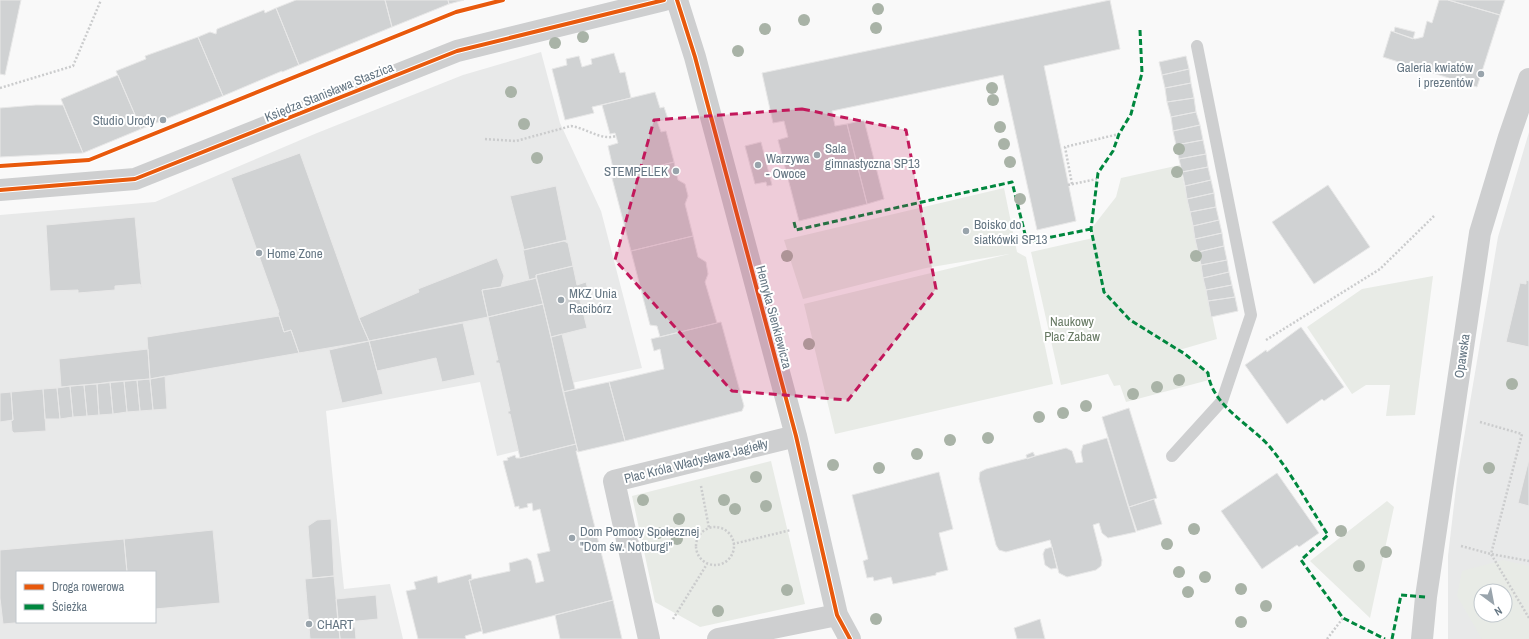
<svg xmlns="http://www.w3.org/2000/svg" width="1529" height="639" font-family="'Archivo Narrow',sans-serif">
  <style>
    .built { fill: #e8e9e9; fill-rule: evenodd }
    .green { fill: #e8ebe6; fill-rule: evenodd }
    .building { fill: #d0d2d3; stroke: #e8e8e8 }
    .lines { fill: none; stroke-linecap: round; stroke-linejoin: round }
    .path { stroke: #cbcccd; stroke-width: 2.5; stroke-dasharray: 2 2; stroke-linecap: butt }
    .lane { stroke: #cecfd0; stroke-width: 12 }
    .street { stroke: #cecfd0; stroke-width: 22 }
    .quiet { stroke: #00873e; stroke-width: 3; stroke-dasharray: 6 3; stroke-linecap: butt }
    .cycleway-casing { stroke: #fff; stroke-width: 6 }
    .cycleway { stroke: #e8590c; stroke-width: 4 }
    .tree { fill: #a9b3a7 }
    .marked { fill: #c2185b; fill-opacity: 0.2; stroke: #c2185b; stroke-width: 3; stroke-dasharray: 8 5; stroke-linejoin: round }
    .poi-dot { fill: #99a4ac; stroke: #fff; stroke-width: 1.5 }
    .labels { text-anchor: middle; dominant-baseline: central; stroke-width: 4; stroke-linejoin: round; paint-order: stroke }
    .poi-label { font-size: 13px; fill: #657683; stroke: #fff; text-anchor: start }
    .street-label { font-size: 13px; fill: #657683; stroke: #fff }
    .park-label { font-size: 13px; fill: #687a64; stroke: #fff }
  </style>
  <rect width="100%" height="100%" fill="#f9f9f9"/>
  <path class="built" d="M 541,52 L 560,123 L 601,211 L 642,368 L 567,384 L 580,436 L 497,456 L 480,382 L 326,411 L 344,589 L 390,584 L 403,639 L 0,639 L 0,215 L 155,202 L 317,133 L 463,75 ZM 17,572 L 155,572 L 155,622 L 17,622 Z
    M 1529,132 L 1529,639 L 1448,639 L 1448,556 L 1457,479 L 1498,237 ZM 1481,591 L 1505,591 L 1505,615 L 1481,615 Z"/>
  <path class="green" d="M 1180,165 L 1217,339 L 1179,350 L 1208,373 L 1209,380 L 1126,402 L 1120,385 L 1114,386 L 1108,374 L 1061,385 L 1031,252 L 1093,238 L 1091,229 L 1116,197 L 1121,178 Z
    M 1004,188 L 1017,252 L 1026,257 L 1053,384 L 835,434 L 804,304 L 1009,254 L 926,268 L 803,299 L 784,240 Z
    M 1433,276 L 1415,415 L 1386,416 L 1390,385 L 1366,385 L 1352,394 L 1307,327 L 1362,289 Z
    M 771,461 L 805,604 L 700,627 L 655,602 L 632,496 Z
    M 1387,501 L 1394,507 L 1370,618 L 1310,561 Z
    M 1503,560 L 1529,566 L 1529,639 L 1482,639 L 1457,596 L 1462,571 ZM 1481,591 L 1505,591 L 1505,615 L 1481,615 Z"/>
  <path class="building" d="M 0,0 L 21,0 L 5,75 L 0,74 Z
    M 296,0 L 385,0 L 392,27 L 299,65 L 276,8 Z
    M 385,0 L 448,0 L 449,4 L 392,27 Z
    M 448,0 L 464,0 L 449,4 Z
    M 1110,0 L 1120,49 L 1044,66 L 1076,221 L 1037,230 L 1003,75 L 832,111 L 835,126 L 847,124 L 867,204 L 799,221 L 778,140 L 788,137 L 784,121 L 773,123 L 762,73 Z
    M 1439,0 L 1448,0 L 1500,15 L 1477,87 L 1383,57 L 1391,31 L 1415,39 L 1423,37 L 1427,21 L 1432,23 Z
    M 1448,0 L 1505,0 L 1500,15 Z
    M 276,8 L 299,65 L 282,72 L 282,71 L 223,96 L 198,37 L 210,32 L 216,34 L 217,29 L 264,10 L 265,13 Z
    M 1395,27 L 1415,32 L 1413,39 L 1394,32 Z
    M 198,37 L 223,96 L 141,129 L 116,71 L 146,59 L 145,56 Z
    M 614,53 L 620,73 L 625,72 L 631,98 L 592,107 L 594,113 L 565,120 L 552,69 L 567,65 L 566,59 L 579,56 L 582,67 L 592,64 L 591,59 Z
    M 1186,56 L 1189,69 L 1162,75 L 1159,62 Z
    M 1189,69 L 1191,83 L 1165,88 L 1162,75 Z
    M 118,75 L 141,129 L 83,153 L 61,99 Z
    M 1191,83 L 1194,98 L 1167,102 L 1165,88 Z
    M 655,92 L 660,108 L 664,107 L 668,119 L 657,121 L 661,132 L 666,131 L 674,162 L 615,177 L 608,146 L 618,143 L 615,133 L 610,134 L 602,105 Z
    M 1194,98 L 1196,112 L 1171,117 L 1167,102 Z
    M 36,105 L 63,105 L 83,153 L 0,157 L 0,108 Z
    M 1196,112 L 1200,125 L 1173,131 L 1171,117 Z
    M 864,120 L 884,199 L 867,204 L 847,124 Z
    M 1200,125 L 1203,140 L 1176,145 L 1173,131 Z
    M 1203,140 L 1206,154 L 1179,159 L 1176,145 Z
    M 761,142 L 772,185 L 767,186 L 766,182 L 755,184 L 745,146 Z
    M 300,153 L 359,318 L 369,341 L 299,353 L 291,330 L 284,332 L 278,313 L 279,312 L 231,178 Z
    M 1206,154 L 1208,167 L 1182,172 L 1179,159 Z
    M 674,162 L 678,180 L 685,184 L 688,196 L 685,204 L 693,236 L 631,251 L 612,178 Z
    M 1208,167 L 1211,180 L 1185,186 L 1182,172 Z
    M 1211,180 L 1214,193 L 1187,199 L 1185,186 Z
    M 1328,185 L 1370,247 L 1314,284 L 1272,222 Z
    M 556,186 L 567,240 L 524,250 L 510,196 Z
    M 1214,193 L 1216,207 L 1190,212 L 1187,199 Z
    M 1216,207 L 1219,220 L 1193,226 L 1190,212 Z
    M 135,217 L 142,290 L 140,284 L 115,286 L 115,290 L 78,293 L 78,290 L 50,291 L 46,225 Z
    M 1219,220 L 1222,233 L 1195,239 L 1193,226 Z
    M 1222,233 L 1224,246 L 1198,252 L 1195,239 Z
    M 693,236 L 698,257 L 706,262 L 708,274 L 705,282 L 717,323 L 660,337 L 657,326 L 650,325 L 631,251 Z
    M 564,241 L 568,243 L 573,266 L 536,275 L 536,278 L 529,280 L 523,250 Z
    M 1224,246 L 1227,260 L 1201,265 L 1198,252 Z
    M 497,258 L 504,276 L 501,287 L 482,290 L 488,317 L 369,341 L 359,318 L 419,292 L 418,289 Z
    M 1227,260 L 1229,272 L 1203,278 L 1201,265 Z
    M 573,266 L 577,285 L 586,282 L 589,294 L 579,296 L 587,328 L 551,337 L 536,275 Z
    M 1229,272 L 1232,285 L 1206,290 L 1203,278 Z
    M 536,278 L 543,304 L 488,317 L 482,290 L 501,287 Z
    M 1526,280 L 1529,281 L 1529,347 L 1506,342 L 1520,283 L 1526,284 Z
    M 1232,285 L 1235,297 L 1208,301 L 1206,290 Z
    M 1235,297 L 1238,311 L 1211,317 L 1208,301 Z
    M 543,304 L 576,444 L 520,458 L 510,414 L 508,414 L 508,411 L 510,411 L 499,363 L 496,363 L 496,360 L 498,360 L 488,317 Z
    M 279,316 L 284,332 L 291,330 L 299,353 L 150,379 L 147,337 Z
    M 721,322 L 744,406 L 742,411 L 625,441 L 609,382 L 664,369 L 660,349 L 654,351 L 651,339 Z
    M 463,323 L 475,375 L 442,382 L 436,358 L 377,371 L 369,341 Z
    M 1301,327 L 1344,387 L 1324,401 L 1322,399 L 1287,424 L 1245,365 L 1266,350 L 1267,352 Z
    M 562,334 L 575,389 L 563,392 L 551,337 Z
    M 369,341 L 383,394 L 342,403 L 329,350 Z
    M 148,349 L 150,379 L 61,387 L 59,359 Z
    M 165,376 L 167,409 L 153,410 L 150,379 Z
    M 150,379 L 153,410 L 140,411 L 137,380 Z
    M 137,380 L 140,411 L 127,412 L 124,381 Z
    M 124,381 L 127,412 L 113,414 L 110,382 Z
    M 110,382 L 113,414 L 99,415 L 97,384 Z
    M 609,382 L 625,441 L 578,452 L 563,392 Z
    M 97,384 L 99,415 L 87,416 L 84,385 Z
    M 84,385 L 87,416 L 73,417 L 70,386 Z
    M 70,386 L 73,417 L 60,419 L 57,388 Z
    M 57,388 L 60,419 L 45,419 L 43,389 Z
    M 43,389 L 46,431 L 14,433 L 12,431 L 11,421 L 13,420 L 11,392 Z
    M 11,392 L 13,420 L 0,422 L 0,393 Z
    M 1129,408 L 1157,498 L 1129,507 L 1102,417 Z
    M 1107,438 L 1136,532 L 1108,538 L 1102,533 L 1099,523 L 1093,525 L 1102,560 L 1101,566 L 1096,570 L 1067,577 L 1059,573 L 1050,540 L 1006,552 L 999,550 L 996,545 L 979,479 L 980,472 L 986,469 L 1066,448 L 1072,451 L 1076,463 L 1083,462 L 1081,452 L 1083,445 Z
    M 576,444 L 578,451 L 576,451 L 613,600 L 483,634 L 469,580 L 510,571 L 509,563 L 527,558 L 531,561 L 536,583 L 544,581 L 537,554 L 550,551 L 540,509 L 533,511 L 532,503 L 527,504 L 528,507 L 519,509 L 519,506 L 515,507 L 503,461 L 508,460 L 507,458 L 515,455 L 516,458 L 520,458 Z
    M 1033,452 L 1035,456 L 1027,459 L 1026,455 Z
    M 1529,459 L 1529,506 L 1518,503 Z
    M 939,472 L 953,529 L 939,533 L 948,570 L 936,573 L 936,575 L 893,584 L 891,577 L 874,581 L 873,577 L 867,578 L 863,561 L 868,559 L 852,495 Z
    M 1277,473 L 1319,533 L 1299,547 L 1297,545 L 1262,569 L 1221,511 Z
    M 1154,499 L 1162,524 L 1137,531 L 1129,507 Z
    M 331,519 L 334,576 L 312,578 L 308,526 L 317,520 Z
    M 213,530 L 220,603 L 155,609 L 155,572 L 127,572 L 124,539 Z
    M 124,539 L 127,572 L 17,572 L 17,622 L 26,622 L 3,624 L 0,598 L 0,550 Z
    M 1052,547 L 1057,568 L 1051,569 L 1045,565 L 1043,554 L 1045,549 Z
    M 471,574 L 472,580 L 469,580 L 482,631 L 465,636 L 466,639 L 418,639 L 406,591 L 416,589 L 414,582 L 437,576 L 438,583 Z
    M 334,576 L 340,639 L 310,639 L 305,579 Z
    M 376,595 L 378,619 L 338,623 L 336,599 Z
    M 613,600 L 622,639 L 560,639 L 555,615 Z
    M 1040,619 L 1045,639 L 1017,639 L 1014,628 Z
    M 355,627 L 356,639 L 340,639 L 339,629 Z"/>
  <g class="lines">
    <path class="path" d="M 0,88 L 73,66 L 101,0
      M 485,139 L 516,141 L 571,126 C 586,128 601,141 616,136
      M 1072,184 L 1065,147 L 1119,134
      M 1068,185 L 1097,179
      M 1266,340 L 1380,269 L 1434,216
      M 1480,422 L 1522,434 L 1491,554 L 1529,618
      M 701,486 L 709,528
      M696 546a19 19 0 1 1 38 0a19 19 0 1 1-38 0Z
      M 733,544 L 791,530
      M 1461,546 L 1491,554 L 1529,561
      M 673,619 L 707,564
      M 1327,639 L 1343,618"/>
    <path class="lane" d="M 1172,456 L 1222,401 L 1251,315 L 1197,46"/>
    <path class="street" d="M 677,0 L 695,57 L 796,436 L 837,615 L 850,639
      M 0,190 L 135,179 L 457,51 L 664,0
      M 649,639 L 614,481 L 796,436
      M 718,639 L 837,615
      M 1422,639 L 1426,597 L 1480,233 L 1509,137 L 1529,79"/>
    <path class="quiet" d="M 1140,30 L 1142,73 L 1131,114 L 1119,134 L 1113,151 L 1098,173 L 1091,229 L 1104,292 L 1130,320 L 1185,354 L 1208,373 C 1212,406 1251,425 1270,447 C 1292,474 1309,506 1328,535 L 1301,560 L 1343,618 L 1385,639
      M 794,222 L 796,230 L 1012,182 L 1027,242 L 1091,229
      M 1392,639 L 1401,595 L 1426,597"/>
    <defs>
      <path id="cycleway" d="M 677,0 L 695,57 L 796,436 L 837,615 L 850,639
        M 0,166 L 89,160 L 456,12 L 503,0
        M 0,190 L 135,179 L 457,51 L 664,0"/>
    </defs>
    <use href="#cycleway" class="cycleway-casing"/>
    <use href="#cycleway" class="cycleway"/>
  </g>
  <g class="tree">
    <circle cx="878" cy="9" r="6"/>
    <circle cx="804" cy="20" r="6"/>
    <circle cx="876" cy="28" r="6"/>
    <circle cx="765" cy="29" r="6"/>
    <circle cx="583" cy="37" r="6"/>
    <circle cx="555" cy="43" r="6"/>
    <circle cx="738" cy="51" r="6"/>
    <circle cx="992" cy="88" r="6"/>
    <circle cx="511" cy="92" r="6"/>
    <circle cx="993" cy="100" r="6"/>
    <circle cx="524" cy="124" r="6"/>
    <circle cx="1000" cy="127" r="6"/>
    <circle cx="1004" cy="144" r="6"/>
    <circle cx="1179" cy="149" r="6"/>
    <circle cx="537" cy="158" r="6"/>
    <circle cx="1010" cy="162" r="6"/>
    <circle cx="1177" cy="172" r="6"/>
    <circle cx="1020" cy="199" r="6"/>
    <circle cx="787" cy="256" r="6"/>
    <circle cx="1196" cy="256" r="6"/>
    <circle cx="809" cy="344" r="6"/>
    <circle cx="1179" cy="380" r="6"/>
    <circle cx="1512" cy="384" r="6"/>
    <circle cx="1157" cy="387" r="6"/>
    <circle cx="1133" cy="394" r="6"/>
    <circle cx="1086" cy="406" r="6"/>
    <circle cx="1063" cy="413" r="6"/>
    <circle cx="1039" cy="417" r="6"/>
    <circle cx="988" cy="438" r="6"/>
    <circle cx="950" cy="440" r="6"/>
    <circle cx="917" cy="454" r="6"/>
    <circle cx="833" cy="465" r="6"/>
    <circle cx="879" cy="468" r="6"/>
    <circle cx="1489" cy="468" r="6"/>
    <circle cx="756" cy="477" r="6"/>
    <circle cx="643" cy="500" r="6"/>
    <circle cx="724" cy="500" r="6"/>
    <circle cx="766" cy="506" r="6"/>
    <circle cx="735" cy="509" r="6"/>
    <circle cx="679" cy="519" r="6"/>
    <circle cx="1194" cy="529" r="6"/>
    <circle cx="1341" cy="531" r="6"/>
    <circle cx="658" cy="533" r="6"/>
    <circle cx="677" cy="539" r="6"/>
    <circle cx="1167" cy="544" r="6"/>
    <circle cx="1386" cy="552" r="6"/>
    <circle cx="1359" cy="566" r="6"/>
    <circle cx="1179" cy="572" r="6"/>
    <circle cx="1205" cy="577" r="6"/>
    <circle cx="1241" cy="589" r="6"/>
    <circle cx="787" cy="590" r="6"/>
    <circle cx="1188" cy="592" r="6"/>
    <circle cx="1266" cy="606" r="6"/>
    <circle cx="718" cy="611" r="6"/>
    <circle cx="876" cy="619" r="6"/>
    <circle cx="1241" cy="622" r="6"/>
  </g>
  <path class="marked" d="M 802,109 L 906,130 L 936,289 L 848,400 L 732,391 L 615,260 L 654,120 Z"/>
  <g class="poi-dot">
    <circle cx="1481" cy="74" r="4"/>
    <circle cx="163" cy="120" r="4"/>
    <circle cx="817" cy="155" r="4"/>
    <circle cx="758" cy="165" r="4"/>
    <circle cx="676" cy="171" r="4"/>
    <circle cx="966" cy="231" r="4"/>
    <circle cx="259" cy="253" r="4"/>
    <circle cx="561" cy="300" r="4"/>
    <circle cx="572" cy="538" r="4"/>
    <circle cx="309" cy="624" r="4"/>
  </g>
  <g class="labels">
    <g class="poi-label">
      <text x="1473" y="67" text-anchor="end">Galeria kwiatów<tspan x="1473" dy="15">i prezentów</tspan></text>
      <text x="155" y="120" text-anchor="end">Studio Urody</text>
      <text x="825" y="148">Sala<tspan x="825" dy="15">gimnastyczna SP13</tspan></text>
      <text x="766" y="158">Warzywa<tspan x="766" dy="15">- Owoce</tspan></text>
      <text x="668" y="171" text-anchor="end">STEMPELEK</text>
      <text x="974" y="224">Boisko do<tspan x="974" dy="15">siatkówki SP13</tspan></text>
      <text x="267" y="253">Home Zone</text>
      <text x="569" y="293">MKZ Unia<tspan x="569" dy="15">Racibórz</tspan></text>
      <text x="580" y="531">Dom Pomocy Społecznej<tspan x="580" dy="15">"Dom św. Notburgi"</tspan></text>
      <text x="317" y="624">CHART</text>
    </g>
    <g class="street-label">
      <text transform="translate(329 92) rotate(-22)">Księdza Stanisława Staszica</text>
      <text transform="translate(774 317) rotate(75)">Henryka Sienkiewicza</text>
      <text transform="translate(1462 356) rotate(-82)">Opawska</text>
      <text transform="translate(696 461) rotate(-14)">Plac Króla Władysława Jagiełły</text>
    </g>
    <g class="park-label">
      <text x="1072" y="321">Naukowy<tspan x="1072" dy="15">Plac Zabaw</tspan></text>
    </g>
  </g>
  <rect x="16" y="571" width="140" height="52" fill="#ffffff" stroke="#c1c8cd"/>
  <rect x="24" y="584" width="20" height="6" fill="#e8590c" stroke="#c1c8cd"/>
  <text x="52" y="591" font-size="12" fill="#657683">Droga rowerowa</text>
  <rect x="24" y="604" width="20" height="6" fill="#00873e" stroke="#c1c8cd"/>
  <text x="52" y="611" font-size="12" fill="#657683">Ścieżka</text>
  <g transform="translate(1493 603) rotate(148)"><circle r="19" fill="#ffffff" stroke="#c1c8cd"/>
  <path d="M0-3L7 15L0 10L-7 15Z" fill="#99a4ac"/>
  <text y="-6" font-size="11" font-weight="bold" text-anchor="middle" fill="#657683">N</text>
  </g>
</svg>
